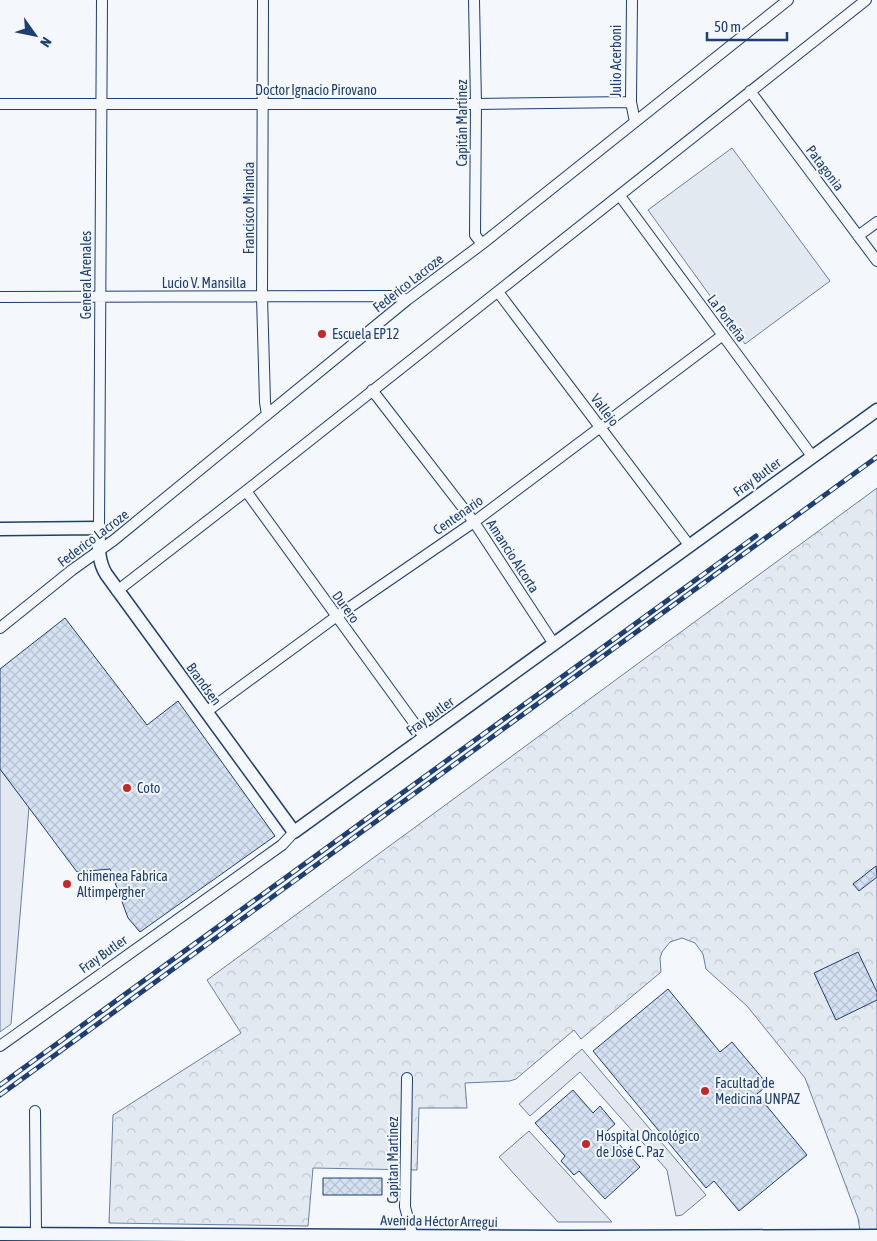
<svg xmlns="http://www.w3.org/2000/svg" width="877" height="1241" font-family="'Asap Condensed',sans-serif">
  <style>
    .grass { fill: #e3e9f0; stroke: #687fa3 }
    .park { fill: url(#park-crowns); stroke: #687fa3 }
    .parking { fill: #e3e8f0; stroke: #687fa3 }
    .building { fill: url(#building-cross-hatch); stroke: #1d3f73 }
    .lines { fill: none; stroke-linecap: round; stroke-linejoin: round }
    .minor-casing { stroke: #1d3f73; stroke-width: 12 }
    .tertiary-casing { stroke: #1d3f73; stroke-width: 15 }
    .minor { stroke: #f4f7fb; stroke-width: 10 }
    .tertiary { stroke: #f4f7fb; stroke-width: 12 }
    .rail-casing { stroke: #1d3f73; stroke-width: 5 }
    .rail { stroke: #f4f7fb; stroke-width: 3; stroke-dasharray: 9; stroke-linecap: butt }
    .poi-dot { fill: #c62828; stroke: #f4f7fb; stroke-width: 2 }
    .labels { text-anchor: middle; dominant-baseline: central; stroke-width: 4; stroke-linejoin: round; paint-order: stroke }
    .street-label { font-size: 14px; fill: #1d3f73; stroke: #f4f7fb }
    .poi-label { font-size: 14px; fill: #1d3f73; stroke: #f4f7fb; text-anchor: start }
  </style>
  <defs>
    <pattern id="park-crowns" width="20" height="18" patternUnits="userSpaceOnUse" patternTransform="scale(1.25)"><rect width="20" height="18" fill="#e3e9f0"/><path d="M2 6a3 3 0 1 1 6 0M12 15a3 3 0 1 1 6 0" fill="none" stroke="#c2c9d1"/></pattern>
    <pattern id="building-cross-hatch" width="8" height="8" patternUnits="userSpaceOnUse" patternTransform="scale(1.25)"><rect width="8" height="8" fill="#d5e0f0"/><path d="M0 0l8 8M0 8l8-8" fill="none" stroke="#b6c1d1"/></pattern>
  </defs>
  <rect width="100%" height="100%" fill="#f4f7fb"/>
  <path class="grass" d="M 732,148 L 830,281 L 745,344 L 648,210 Z"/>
  <path class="park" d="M 877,488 L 877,1231 L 860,1231 L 858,1218 L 805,1078 L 747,1006 L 706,969 L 703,954 L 695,943 L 682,938 L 670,942 L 662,952 L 660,958 L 661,972 L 581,1039 L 574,1030 L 516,1079 L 510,1081 L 465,1083 L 467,1108 L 419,1108 L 417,1170 L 313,1168 L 308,1226 L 109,1223 L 113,1115 L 241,1033 L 207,980 Z"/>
  <path class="parking" d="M 0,769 L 29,807 L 11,1024 L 0,1032 Z
    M 582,1049 L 706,1195 L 682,1215 L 676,1216 L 667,1170 L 580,1072 L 530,1116 L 519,1104 Z
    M 529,1131 L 600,1209 L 612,1222 L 558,1222 L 515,1175 L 499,1157 Z"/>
  <path class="building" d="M 65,618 L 147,725 L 178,701 L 275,836 L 140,932 L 128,918 L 110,869 L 77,872 L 0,769 L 0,669 Z
    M 876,866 L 877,877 L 859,891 L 853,884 Z
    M 858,952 L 877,992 L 877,1000 L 836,1020 L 814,973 Z
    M 668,989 L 720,1052 L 732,1042 L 768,1085 L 757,1094 L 807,1155 L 739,1211 L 714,1181 L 706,1188 L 593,1051 Z
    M 573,1090 L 593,1113 L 600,1106 L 615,1124 L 607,1131 L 640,1167 L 605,1199 L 579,1171 L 574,1175 L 561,1161 L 565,1156 L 535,1123 Z
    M 323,1178 L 382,1178 L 382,1195 L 323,1195 Z"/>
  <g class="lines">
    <defs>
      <path id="minor" d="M 263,0 L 262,297 L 265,402 L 267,415
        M 474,0 L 476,104 L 475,235 L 482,244
        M 632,0 L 631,102 L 635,122
        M 750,91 L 877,261
        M 0,104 L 476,104 L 631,102
        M 620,196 L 812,456
        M 858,236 L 877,222
        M 498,292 L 689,545
        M 0,297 L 396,296 L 407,300
        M 372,390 L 474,522 L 554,644
        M 246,491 L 425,738
        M 99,528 L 102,0
        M 117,591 L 246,491 L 866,0
        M 0,628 L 72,570 L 114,540 L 407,300 L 482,244 L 788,0
        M 206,712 L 337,616 L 474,522 L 723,335
        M 0,1046 L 282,845 L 294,832
        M 407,1078 L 405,1207 L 414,1241
        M 35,1111 L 36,1233"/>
      <path id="tertiary" d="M 0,529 L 99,528 C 99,544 97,559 106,574 L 294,832 L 877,410
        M 0,1234 L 572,1237 L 877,1236"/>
    </defs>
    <use href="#minor" class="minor-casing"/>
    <use href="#tertiary" class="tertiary-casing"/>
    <use href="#minor" class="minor"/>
    <use href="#tertiary" class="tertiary"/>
    <defs>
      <path id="rail" d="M 0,1085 L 756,536
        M 0,1095 L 877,457"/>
    </defs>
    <use href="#rail" class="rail-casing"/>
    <use href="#rail" class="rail"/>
  </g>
  <g class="poi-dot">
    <circle cx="322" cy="334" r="5"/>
    <circle cx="127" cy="788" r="5"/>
    <circle cx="67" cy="884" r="5"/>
    <circle cx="705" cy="1091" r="5"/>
    <circle cx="586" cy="1144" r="5"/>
  </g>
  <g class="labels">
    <g class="street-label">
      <text transform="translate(616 61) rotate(-90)">Julio Acerboni</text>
      <text x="316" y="90">Doctor Ignacio Pirovano</text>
      <text transform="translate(462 123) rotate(-90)">Capitán Martínez</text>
      <text transform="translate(825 168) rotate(53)">Patagonia</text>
      <text transform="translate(249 208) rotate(-90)">Francisco Miranda</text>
      <text transform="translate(86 275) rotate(-90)">General Arenales</text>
      <text x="204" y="283">Lucio V. Mansilla</text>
      <text transform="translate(408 283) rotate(-38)">Federico Lacroze</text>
      <text transform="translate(727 318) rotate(53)">La Porteña</text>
      <text transform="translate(605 410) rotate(53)">Vallejo</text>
      <text transform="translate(757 477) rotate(-36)">Fray Butler</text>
      <text transform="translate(458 515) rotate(-35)">Centenario</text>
      <text transform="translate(93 538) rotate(-37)">Federico Lacroze</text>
      <text transform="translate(513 556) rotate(57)">Amancio Alcorta</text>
      <text transform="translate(346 607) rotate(54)">Durero</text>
      <text transform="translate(204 684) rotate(54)">Brandsen</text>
      <text transform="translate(430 716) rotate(-36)">Fray Butler</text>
      <text transform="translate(103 954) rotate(-35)">Fray Butler</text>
      <text transform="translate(393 1160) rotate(-90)">Capitan Martinez</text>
      <text transform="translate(439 1221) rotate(1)">Avenida Héctor Arregui</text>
    </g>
    <g class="poi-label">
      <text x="332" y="334">Escuela EP12</text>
      <text x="137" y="788">Coto</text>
      <text x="77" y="876">chimenea Fabrica<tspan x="77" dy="16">Altimpergher</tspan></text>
      <text x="715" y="1083">Facultad de<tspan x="715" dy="16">Medicina UNPAZ</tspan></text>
      <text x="596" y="1136">Hospital Oncológico<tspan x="596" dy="16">de José C. Paz</tspan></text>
    </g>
  </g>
  <g transform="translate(35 35) rotate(123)" stroke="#f4f7fb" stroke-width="4" paint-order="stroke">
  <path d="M0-4L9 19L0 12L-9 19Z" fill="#1d3f73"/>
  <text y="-8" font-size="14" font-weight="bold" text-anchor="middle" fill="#1d3f73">N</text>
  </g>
  <path d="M707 32v8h80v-8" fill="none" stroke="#1d3f73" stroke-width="2.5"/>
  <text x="714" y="32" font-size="15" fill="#1d3f73" stroke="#f4f7fb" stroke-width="4" paint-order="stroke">50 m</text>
</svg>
